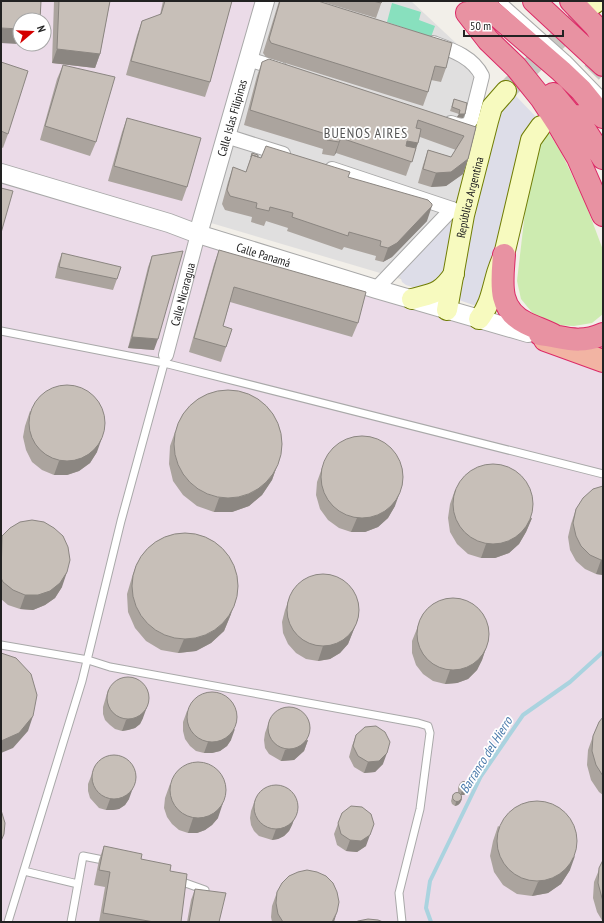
<svg xmlns="http://www.w3.org/2000/svg" width="604" height="923" font-family="'PT Sans Narrow',sans-serif">
  <style>
    .residential { fill: #e0dfdf }
    .industrial { fill: #ebdbe8; fill-rule: evenodd }
    .grass { fill: #cdebb0 }
    .pitch { fill: #88e0be }
    .plaza { fill: #dddde8 }
    .lines { fill: none; stroke-linecap: round; stroke-linejoin: round }
    .stream { stroke: #aad3df; stroke-width: 4 }
    .secondary-tunnel { stroke: #c8c6c1; stroke-width: 20; stroke-dasharray: 20 10; stroke-linecap: butt }
    .service-casing { stroke: #a9a9a9; stroke-width: 9 }
    .minor-casing { stroke: #a9a9a9; stroke-width: 16 }
    .tertiary-casing { stroke: #a9a9a9; stroke-width: 20 }
    .secondary-casing { stroke: #707d05; stroke-width: 22 }
    .trunk-casing { stroke: #dc2a67; stroke-width: 24 }
    .motorway-casing { stroke: #dc2a67; stroke-width: 24 }
    .service { stroke: #fff; stroke-width: 7 }
    .minor { stroke: #fff; stroke-width: 14 }
    .tertiary { stroke: #fff; stroke-width: 18 }
    .secondary { stroke: #f7fabf; stroke-width: 20 }
    .trunk { stroke: #f2b4a3; stroke-width: 22 }
    .motorway { stroke: #e892a2; stroke-width: 22 }
    .wall { fill: #aba49e }
    .shaded-wall { fill: #8b8681 }
    .building { fill: #c7bfb8; stroke: #8b8681 }
    .labels { text-anchor: middle; dominant-baseline: central; stroke-width: 3.5; stroke-linejoin: round; paint-order: stroke }
    .street-label { font-size: 12px; fill: #222; stroke: #fff }
    .water-label { font-size: 13px; font-style: italic; fill: #4a7aab; stroke: #fff }
    .quarter-label { font-size: 14px; letter-spacing: 1px; fill: #555; stroke: #fff }
  </style>
  <rect width="100%" height="100%" fill="#f2efe9"/>
  <path class="residential" d="M 275,1 L 411,1 L 488,73 L 441,291 L 211,223 Z"/>
  <path class="industrial" d="M 1,1 L 265,1 L 198,234 L 603,361 L 603,922 L 1,922 ZM 20,20 L 44,20 L 44,44 L 20,44 Z"/>
  <path class="grass" d="M 547,130 L 561,152 L 585,202 L 603,250 L 603,314 L 592,323 L 574,326 L 555,325 L 535,316 L 521,299 L 517,281 L 525,212 L 540,144 Z"/>
  <path class="pitch" d="M 392,3 L 421,12 L 419,20 L 435,26 L 431,37 L 387,22 Z"/>
  <path class="plaza" d="M 514,94 L 538,119 L 482,304 L 476,306 L 459,300 L 456,294 L 496,121 L 505,105 Z
    M 445,220 L 452,227 L 448,275 L 424,291 L 406,285 L 402,282 L 400,275 L 402,267 Z"/>
  <g class="lines">
    <path class="stream" d="M 431,922 L 426,908 L 430,881 L 481,776 L 523,715 L 570,682 L 603,652"/>
    <path class="secondary-tunnel" d="M 506,91 L 594,4
      M 550,116 L 603,61"/>
    <defs>
      <path id="service" d="M 502,1 L 567,59 L 603,96
        M 1,331 L 164,363 L 603,474
        M 1,645 L 88,660 L 110,667 L 418,723 L 428,726 L 430,733 L 420,809 L 399,893 L 402,922
        M 24,871 L 78,884
        M 177,880 L 205,890
        M 8,922 L 82,681 L 121,521 L 165,360
        M 71,922 L 83,856 L 108,861"/>
      <g id="minor">
        <path d="M 433,43 C 452,50 473,57 482,76 L 471,120 L 467,125 L 460,126 L 451,123"/>
        <path d="M 248,59 L 280,69"/>
        <path d="M 226,136 L 283,154"/>
        <path d="M 332,169 L 452,209 L 464,215"/>
        <path d="M 376,289 L 452,209"/>
        <path id="s1" d="M 166,355 L 198,234"/>
      </g>
      <g id="tertiary">
        <path id="s2" d="M 1,173 L 169,223 L 198,234 L 376,289 L 528,333"/>
        <path id="s3" d="M 198,234 L 265,1"/>
      </g>
      <g id="secondary">
        <path d="M 594,4 L 597,1"/>
        <path d="M 412,299 C 434,293 440,294 454,274"/>
        <path id="s4" d="M 447,310 L 464,215 L 488,121 L 492,107 L 506,91"/>
        <path d="M 479,319 C 490,306 492,290 497,273 C 499,267 501,261 504,255 L 531,140 L 541,126"/>
      </g>
      <path id="trunk" d="M 545,340 L 603,361"/>
      <path id="motorway" d="M 480,1 L 561,71 L 581,90 L 603,117
        M 534,1 L 603,65
        M 571,1 L 596,27 L 603,38
        M 467,13 L 488,40 L 516,67 L 541,98 L 558,124 L 578,158 L 603,215
        M 553,94 L 572,117 L 585,130
        M 579,116 L 585,130 L 603,158
        M 504,255 C 502,282 497,309 526,323 C 536,328 546,331 555,336
        M 540,334 C 565,337 578,345 603,334"/>
    </defs>
    <use href="#service" class="service-casing"/>
    <use href="#minor" class="minor-casing"/>
    <use href="#tertiary" class="tertiary-casing"/>
    <use href="#secondary" class="secondary-casing"/>
    <use href="#trunk" class="trunk-casing"/>
    <use href="#motorway" class="motorway-casing"/>
    <use href="#service" class="service"/>
    <use href="#minor" class="minor"/>
    <use href="#tertiary" class="tertiary"/>
    <use href="#secondary" class="secondary"/>
    <use href="#trunk" class="trunk"/>
    <use href="#motorway" class="motorway"/>
  </g>
  <path class="wall" d="M 54,1 L 110,1 L 100,54 L 95,68 L 52,63 Z
    M 163,1 L 232,1 L 210,82 L 205,97 L 126,75 L 137,35 L 142,21 L 160,15 Z
    M 279,1 L 318,1 L 446,68 L 441,82 L 431,80 L 428,92 L 423,106 L 266,57 L 263,53 Z
    M 324,1 L 382,1 L 376,18 L 323,2 Z
    M 1,62 L 8,134 L 3,148 L 1,147 Z
    M 262,62 L 476,127 L 468,159 L 463,174 L 446,186 L 431,187 L 418,183 L 423,165 L 428,150 L 451,157 L 456,150 L 420,137 L 406,176 L 336,153 L 334,156 L 322,154 L 323,149 L 244,125 L 257,76 Z
    M 63,65 L 96,142 L 90,156 L 40,140 L 57,79 Z
    M 454,99 L 467,103 L 463,118 L 457,117 L 459,114 L 450,111 Z
    M 127,118 L 187,187 L 182,201 L 108,181 L 122,132 Z
    M 252,153 L 258,157 L 261,158 L 348,177 L 427,221 L 392,257 L 383,262 L 375,260 L 376,256 L 344,247 L 342,250 L 287,231 L 288,228 L 266,221 L 264,226 L 251,222 L 252,217 L 225,210 L 222,204 L 228,182 L 233,167 L 246,172 Z
    M 219,250 L 358,323 L 352,337 L 230,302 L 223,326 L 226,347 L 221,362 L 189,352 L 214,264 Z
    M 62,253 L 117,279 L 113,290 L 55,278 L 58,264 Z
    M 152,256 L 154,350 L 128,348 L 148,267 Z
    M 30,411 L 97,452 L 90,463 L 79,471 L 67,475 L 54,475 L 42,470 L 32,462 L 26,450 L 23,437 L 25,426 Z
    M 175,432 L 277,466 L 272,480 L 262,495 L 249,506 L 232,512 L 214,512 L 197,506 L 183,495 L 173,481 L 169,464 L 170,446 Z
    M 322,468 L 395,506 L 388,518 L 378,527 L 365,532 L 351,532 L 339,528 L 328,520 L 320,509 L 316,495 L 317,482 Z
    M 603,486 L 603,575 L 596,574 L 585,569 L 576,561 L 570,550 L 568,537 L 571,524 L 576,509 Z
    M 455,490 L 532,518 L 526,532 L 519,544 L 509,553 L 495,558 L 481,558 L 468,554 L 457,544 L 450,532 L 448,518 L 450,504 Z
    M 1,537 L 62,587 L 55,598 L 45,605 L 33,610 L 20,609 L 8,605 L 1,599 Z
    M 137,563 L 231,614 L 224,631 L 211,643 L 196,651 L 178,653 L 161,650 L 146,641 L 135,628 L 128,612 L 127,594 L 132,577 Z
    M 290,596 L 358,619 L 348,644 L 340,653 L 330,659 L 318,661 L 306,659 L 296,653 L 288,644 L 283,633 L 282,622 L 285,610 Z
    M 422,616 L 487,645 L 482,660 L 477,670 L 468,679 L 457,683 L 445,684 L 433,681 L 423,674 L 416,665 L 412,653 L 412,641 Z
    M 108,690 L 143,718 L 140,724 L 135,728 L 128,730 L 122,731 L 115,729 L 110,725 L 105,720 L 103,714 L 103,707 Z
    M 187,711 L 231,740 L 227,746 L 220,751 L 212,753 L 204,753 L 196,751 L 190,746 L 185,739 L 183,731 L 183,722 Z
    M 603,717 L 603,795 L 599,792 L 591,780 L 587,765 L 588,750 L 593,736 Z
    M 269,722 L 308,740 L 304,751 L 294,760 L 281,761 L 269,754 L 265,748 L 264,740 L 265,733 Z
    M 356,735 L 383,764 L 375,772 L 364,773 L 354,767 L 349,757 L 352,746 Z
    M 95,766 L 129,799 L 125,805 L 119,809 L 113,810 L 106,810 L 99,808 L 90,798 L 88,791 L 88,784 Z
    M 170,784 L 218,818 L 212,825 L 205,830 L 197,833 L 188,833 L 179,830 L 172,824 L 167,817 L 164,808 L 165,798 Z
    M 459,785 L 468,788 L 467,792 L 464,795 L 461,795 L 462,799 L 460,803 L 458,805 L 455,806 L 452,804 L 451,801 L 453,794 L 458,793 L 458,788 Z
    M 255,800 L 296,814 L 292,825 L 289,831 L 284,836 L 278,839 L 272,840 L 259,836 L 254,831 L 251,825 L 250,818 L 251,811 Z
    M 342,813 L 366,846 L 357,852 L 346,851 L 337,845 L 334,834 Z
    M 498,826 L 570,870 L 561,884 L 548,893 L 532,896 L 517,894 L 503,885 L 494,872 L 490,856 L 493,841 Z
    M 104,846 L 141,859 L 170,871 L 181,922 L 99,922 L 105,887 L 94,885 L 99,860 Z
    M 603,860 L 603,922 L 597,912 L 593,898 L 594,882 Z
    M 195,889 L 219,922 L 187,922 L 191,900 Z
    M 277,892 L 334,922 L 272,922 L 271,917 L 272,906 Z"/>
  <path class="shaded-wall" d="M 1,28 L 20,29 L 20,44 L 34,44 L 34,45 L 1,43 Z
    M 57,49 L 100,54 L 95,68 L 52,63 Z
    M 459,114 L 465,114 L 463,118 L 457,117 Z
    M 341,138 L 336,153 L 334,156 L 339,142 Z
    M 407,141 L 418,143 L 413,157 L 402,156 Z
    M 468,159 L 463,174 L 446,186 L 431,187 L 436,173 Z
    M 432,206 L 427,221 L 392,257 L 383,262 L 388,248 Z
    M 132,337 L 158,339 L 154,350 L 128,348 Z
    M 102,438 L 97,452 L 90,463 L 79,471 L 67,475 L 54,475 L 59,461 Z
    M 277,466 L 272,480 L 262,495 L 249,506 L 232,512 L 214,512 L 219,498 Z
    M 400,492 L 395,506 L 388,518 L 378,527 L 365,532 L 351,532 L 357,518 Z
    M 532,518 L 526,532 L 519,544 L 509,553 L 495,558 L 481,558 L 486,544 Z
    M 601,560 L 603,560 L 603,575 L 596,574 Z
    M 67,572 L 62,587 L 55,598 L 45,605 L 33,610 L 20,609 L 25,595 Z
    M 236,600 L 231,614 L 224,631 L 211,643 L 196,651 L 178,653 L 184,639 Z
    M 358,619 L 348,644 L 340,653 L 330,659 L 318,661 L 323,646 Z
    M 487,645 L 482,660 L 477,670 L 468,679 L 457,683 L 445,684 L 450,670 Z
    M 147,707 L 143,718 L 140,724 L 135,728 L 128,730 L 122,731 L 126,720 Z
    M 33,716 L 28,731 L 13,748 L 1,753 L 1,741 Z
    M 235,729 L 231,740 L 227,746 L 220,751 L 212,753 L 204,753 L 208,742 Z
    M 308,740 L 304,751 L 294,760 L 281,761 L 285,750 Z
    M 387,753 L 383,764 L 375,772 L 364,773 L 368,762 Z
    M 133,788 L 129,799 L 125,805 L 119,809 L 113,810 L 106,810 L 110,799 Z
    M 468,788 L 467,792 L 464,795 L 460,795 L 462,791 Z
    M 462,799 L 460,803 L 458,805 L 455,806 L 456,802 Z
    M 223,803 L 218,818 L 212,825 L 205,830 L 197,833 L 188,833 L 193,818 Z
    M 296,814 L 292,825 L 289,831 L 284,836 L 278,839 L 272,840 L 276,829 Z
    M 370,835 L 366,846 L 357,852 L 346,851 L 350,840 Z
    M 575,856 L 570,870 L 561,884 L 548,893 L 532,896 L 538,882 Z
    M 337,912 L 334,922 L 332,922 Z"/>
  <path class="building" d="M 1,1 L 41,1 L 40,20 L 20,20 L 20,29 L 1,28 Z
    M 59,1 L 110,1 L 100,54 L 57,49 Z
    M 165,1 L 232,1 L 210,82 L 131,61 L 142,21 L 161,14 Z
    M 280,1 L 318,1 L 452,43 L 446,68 L 435,66 L 428,92 L 271,43 L 269,39 Z
    M 373,1 L 382,1 L 381,3 Z
    M 269,59 L 476,127 L 468,159 L 451,172 L 436,173 L 423,169 L 428,150 L 451,157 L 464,136 L 418,120 L 416,128 L 421,129 L 418,143 L 407,141 L 406,146 L 416,148 L 412,162 L 341,138 L 339,142 L 327,140 L 329,135 L 250,110 L 262,62 Z
    M 1,62 L 28,71 L 8,134 L 1,131 Z
    M 63,65 L 115,77 L 96,142 L 45,126 Z
    M 454,99 L 467,103 L 465,114 L 459,114 L 460,110 L 452,107 Z
    M 127,118 L 201,138 L 187,187 L 114,166 Z
    M 266,146 L 350,172 L 348,177 L 428,200 L 432,204 L 432,206 L 397,243 L 388,248 L 380,246 L 381,241 L 349,232 L 348,236 L 292,217 L 293,213 L 270,207 L 269,211 L 256,208 L 257,203 L 230,196 L 227,190 L 233,167 L 246,172 L 252,155 L 261,158 Z
    M 252,153 L 258,155 L 258,157 L 252,155 L 251,157 Z
    M 1,188 L 13,191 L 1,233 Z
    M 219,250 L 366,292 L 358,323 L 234,287 L 223,326 L 232,329 L 226,347 L 194,338 Z
    M 183,251 L 158,339 L 132,337 L 152,256 Z
    M 62,253 L 121,267 L 117,279 L 59,267 Z
    M29 423a38 38 0 1 1 76 0a38 38 0 1 1-76 0Z
    M174 444a54 54 0 1 1 108 0a54 54 0 1 1-108 0Z
    M321 477a41 41 0 1 1 82 0a41 41 0 1 1-82 0Z
    M453 504a40 40 0 1 1 80 0a40 40 0 1 1-80 0Z
    M 603,486 L 603,560 L 601,560 L 590,555 L 581,546 L 576,536 L 573,523 L 576,509 L 583,498 L 593,489 Z
    M 32,520 L 44,522 L 54,528 L 63,536 L 68,547 L 70,560 L 67,572 L 60,583 L 50,591 L 38,595 L 25,595 L 13,590 L 3,582 L 1,578 L 2,536 L 10,528 L 20,522 Z
    M132 586a53 53 0 1 1 106 0a53 53 0 1 1-106 0Z
    M287 610a36 36 0 1 1 72 0a36 36 0 1 1-72 0Z
    M417 634a36 36 0 1 1 72 0a36 36 0 1 1-72 0Z
    M 1,653 L 16,658 L 31,674 L 37,695 L 33,716 L 19,733 L 1,741 Z
    M107 698a21 21 0 1 1 42 0a21 21 0 1 1-42 0Z
    M187 717a25 25 0 1 1 50 0a25 25 0 1 1-50 0Z
    M268 728a21 21 0 1 1 42 0a21 21 0 1 1-42 0Z
    M 603,717 L 603,776 L 596,765 L 592,751 L 593,736 L 599,722 Z
    M 376,726 L 385,732 L 390,742 L 387,753 L 379,761 L 368,762 L 358,756 L 353,746 L 356,735 L 365,727 Z
    M92 777a22 22 0 1 1 44 0a22 22 0 1 1-44 0Z
    M170 790a28 28 0 1 1 56 0a28 28 0 1 1-56 0Z
    M459.5 786a4.5 4.5 0 1 1 9 0a4.5 4.5 0 1 1-9 0Z
    M254 807a22 22 0 1 1 44 0a22 22 0 1 1-44 0Z
    M452.5 797a4.5 4.5 0 1 1 9 0a4.5 4.5 0 1 1-9 0Z
    M497 841a40 40 0 1 1 80 0a40 40 0 1 1-80 0Z
    M 351,806 L 362,807 L 371,814 L 374,824 L 370,835 L 361,841 L 350,840 L 341,834 L 338,823 L 342,813 Z
    M 1,810 L 5,823 L 4,834 L 1,841 Z
    M 104,846 L 142,854 L 141,859 L 171,865 L 170,871 L 187,874 L 181,922 L 154,922 L 103,913 L 110,872 L 99,870 Z
    M 603,860 L 603,900 L 602,898 L 598,883 L 599,868 Z
    M 307,870 L 317,872 L 326,876 L 333,883 L 337,892 L 339,902 L 337,912 L 332,922 L 283,922 L 278,914 L 276,903 L 277,892 L 282,883 L 289,876 L 298,872 Z
    M 195,889 L 226,893 L 219,922 L 189,922 Z
    M 368,919 L 378,920 L 383,922 L 356,922 L 358,921 Z"/>
  <g class="labels">
    <g class="street-label">
      <text stroke="none"><textPath href="#s3" startOffset="121">Calle Islas Filipinas</textPath></text>
      <text stroke="none"><textPath href="#s4" startOffset="115">República Argentina</textPath></text>
      <text stroke="none"><textPath href="#s2" startOffset="275">Calle Panamá</textPath></text>
      <text stroke="none"><textPath href="#s1" startOffset="63">Calle Nicaragua</textPath></text>
    </g>
    <g class="water-label">
      <text transform="translate(486 755) rotate(-58)">Barranco del Hierro</text>
    </g>
    <g class="quarter-label">
      <text x="366" y="133">BUENOS AIRES</text>
    </g>
  </g>
  <rect width="604" height="923" fill="none" stroke="#222222" stroke-width="4"/>
  <g transform="translate(32 32) rotate(71)"><circle r="19" fill="#ffffff" stroke="#a7a7a7"/>
  <path d="M0-3L7 15L0 10L-7 15Z" fill="#d40000"/>
  <text y="-6" font-size="11" font-weight="bold" text-anchor="middle" fill="#222222">N</text>
  </g>
  <path d="M464 30v6h99v-6" fill="none" stroke="#222222" stroke-width="2"/>
  <text x="470" y="30" font-size="12" fill="#222222" stroke="#ffffff" stroke-width="3" paint-order="stroke">50 m</text>
</svg>
